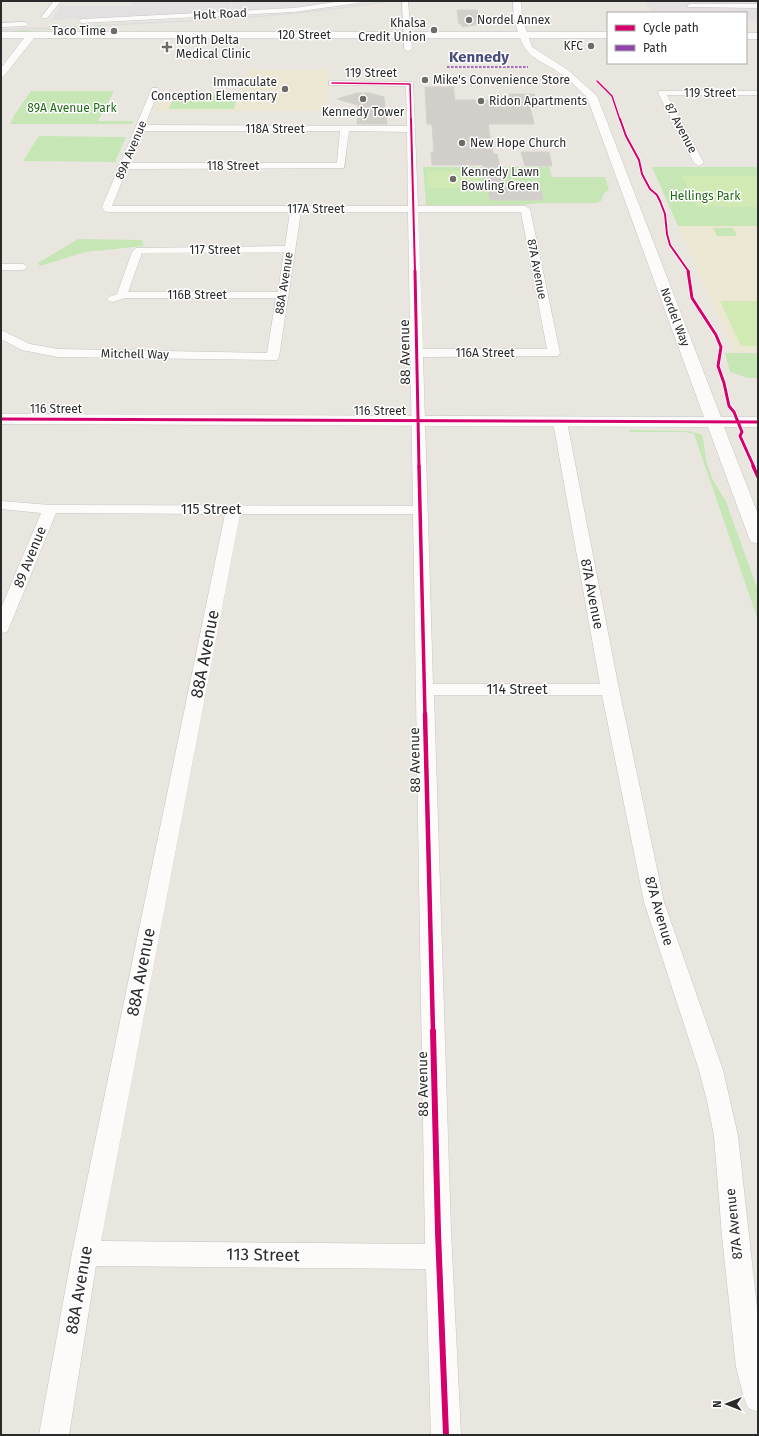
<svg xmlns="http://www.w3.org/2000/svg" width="759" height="1436" font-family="'Fira Sans',sans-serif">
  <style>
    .industrial { fill: #e4e0e2 }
    .education { fill: #ece7d3 }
    .green { fill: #c6e6b6 }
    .pitch { fill: #d1eab4 }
    .building { fill: #d2cfca; stroke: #d4d1cb }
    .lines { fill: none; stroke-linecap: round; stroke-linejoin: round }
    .street-casing { stroke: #c6c5c5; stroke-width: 1 }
    .secondary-casing { stroke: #c6c5c5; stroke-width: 1 }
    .street { fill: #fcfbfa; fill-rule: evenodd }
    .secondary { fill: #fcfbfa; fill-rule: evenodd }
    .rail { stroke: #ddddde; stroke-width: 1.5 }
    .quiet { stroke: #8e44ad; stroke-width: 1.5; stroke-dasharray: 2.5 1.5; stroke-linecap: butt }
    .cycleway-far5-casing { stroke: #fff; stroke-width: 2.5 }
    .cycleway-far4-casing { stroke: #fff; stroke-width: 3.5 }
    .cycleway-far3-casing { stroke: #fff; stroke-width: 4.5 }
    .cycleway-far2-casing { stroke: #fff; stroke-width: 5.5 }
    .cycleway-far1-casing { stroke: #fff; stroke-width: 7 }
    .cycleway-casing { stroke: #fff; stroke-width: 8 }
    .cycleway-far5 { stroke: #d6006c; stroke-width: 1.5 }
    .cycleway-far4 { stroke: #d6006c; stroke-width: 2 }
    .cycleway-far3 { stroke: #d6006c; stroke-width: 3 }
    .cycleway-far2 { stroke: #d6006c; stroke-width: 3.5 }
    .cycleway-far1 { stroke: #d6006c; stroke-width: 4.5 }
    .cycleway { stroke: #d6006c; stroke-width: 6 }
    .poi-dot { fill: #6d6c69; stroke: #fff; stroke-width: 1.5 }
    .labels { text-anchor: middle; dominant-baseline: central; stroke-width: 3; stroke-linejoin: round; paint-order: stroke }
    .far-street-label { font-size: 12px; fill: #2a2a2a; stroke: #fff }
    .far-poi-label { font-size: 12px; fill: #2a2a2a; stroke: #fff; text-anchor: start }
    .far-park-label { font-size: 12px; fill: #206a17; stroke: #fff }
    .street-label { font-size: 14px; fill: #2a2a2a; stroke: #fff }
    .far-district-label { font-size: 15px; font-weight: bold; fill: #484d7d; stroke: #fff }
    .near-street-label { font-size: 17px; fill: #2a2a2a; stroke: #fff }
  </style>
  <rect width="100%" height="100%" fill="#e9e6df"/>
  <path class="industrial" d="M 134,1 L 231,1 L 228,12 L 51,20 L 61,6 L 132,6 Z
    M 233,1 L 343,1 L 278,9 L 229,12 Z
    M 645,1 L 758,1 L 758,21 L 746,21 L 746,13 L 652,13 Z"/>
  <path class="education" d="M 248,70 L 329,70 L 326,109 L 316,111 L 153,111 L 161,93 L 241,94 Z
    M 678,226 L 758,226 L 758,352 L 734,352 Z"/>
  <path class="green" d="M 103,26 L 106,28 C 83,29 60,29 37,30 C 29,30 22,33 13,33 L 12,31 Z
    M 31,91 L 114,91 L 98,121 L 134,121 L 132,124 L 10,124 L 14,117 L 13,117 Z
    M 175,94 L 238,95 L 234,109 L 169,109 Z
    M 39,136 L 126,137 L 115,162 L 23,161 Z
    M 423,167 L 549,167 L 552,177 L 605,177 L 609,190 L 604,193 L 601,201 L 596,203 L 543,203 L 519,205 L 426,205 Z
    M 652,167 L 758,167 L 758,226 L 678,226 Z
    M 713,228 L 733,228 L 737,236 L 717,236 Z
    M 78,239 L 142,240 L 144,246 L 85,252 L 40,266 L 38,263 Z
    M 725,353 L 758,353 L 758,378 L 748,378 L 730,372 Z
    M 629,430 L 688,431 L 700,434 L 703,437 L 706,460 L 712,478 L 726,502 L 758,590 L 758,620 L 694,434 L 685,432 L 629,432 Z"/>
  <path class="pitch" d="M 427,171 L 477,171 L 479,188 L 428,188 Z
    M 682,176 L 758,176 L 758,207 L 697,207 Z
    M 720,301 L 758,301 L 758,346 L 741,346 Z"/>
  <path class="building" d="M 457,10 L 477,10 L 480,24 L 462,27 L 462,24 L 459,24 Z
    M 425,87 L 453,87 L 455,100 L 511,100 L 509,94 L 534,94 L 537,107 L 530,107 L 534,124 L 488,124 L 493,154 L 497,154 L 505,187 L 540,187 L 543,200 L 490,200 L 483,165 L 432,165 L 431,152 L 434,152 L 432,124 L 427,124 Z
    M 357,93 L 369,93 L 384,97 L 387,124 L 357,124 L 358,105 L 337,99 Z
    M 521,152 L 549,152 L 552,166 L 525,166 Z"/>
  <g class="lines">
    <defs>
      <path id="street" d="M 54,1 L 61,1 L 47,18 L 43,18 L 41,17 Z
        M 343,1 L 361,1 L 358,3 L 294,12 L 82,23 L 78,21 L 82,19 L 294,8 Z
        M 402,1 L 408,1 L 412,49 L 408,51 L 404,49 Z
        M 690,4 L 757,4 L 758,8 L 688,7 L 688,5 Z
        M 24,22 L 28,24 L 27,26 L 1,27 L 1,23 Z
        M 329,81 L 413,82 L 418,206 L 525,206 L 530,209 L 560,353 L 558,356 L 423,357 L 433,684 L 600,684 L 553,422 L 555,419 L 565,419 L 567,422 L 619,689 L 664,902 L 723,1070 L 738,1136 L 758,1317 L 758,1412 L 748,1408 L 744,1398 L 736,1367 L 722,1236 L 714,1136 L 707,1101 L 699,1070 L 644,902 L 602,695 L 434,695 L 451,1232 L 461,1435 L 431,1435 L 426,1269 L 96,1266 L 69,1435 L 39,1435 L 72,1253 L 225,514 L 56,513 L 9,628 L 7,632 L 1,633 L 1,608 L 41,513 L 1,509 L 1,501 L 50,505 L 413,506 L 408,212 L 301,212 L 279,357 L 277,360 L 58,357 L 22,350 L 1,339 L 1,330 L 30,344 L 58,349 L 267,353 L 276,298 L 125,298 L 113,302 L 109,301 L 107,299 L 109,297 L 117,294 L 132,252 L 136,248 L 285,246 L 290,212 L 108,212 L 104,211 L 102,207 L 152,88 L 158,88 L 159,90 L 145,125 L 407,126 L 406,86 L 332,85 L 329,85 ZM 143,131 L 340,131 L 337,163 L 130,163 ZM 349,131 L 407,132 L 408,206 L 112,206 L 127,169 L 344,168 ZM 418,212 L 521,212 L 547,349 L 423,349 ZM 284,252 L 278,292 L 128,292 L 142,253 ZM 240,514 L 413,514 L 425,1244 L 101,1241 Z
        M 659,91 L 758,91 L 758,95 L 667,95 L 704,163 L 699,166 L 694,163 L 658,93 Z
        M 1,264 L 23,264 L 28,267 L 23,270 L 1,270 Z"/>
      <path id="secondary" d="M 513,1 L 521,1 L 522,19 L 527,32 L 608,32 L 608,38 L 529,38 L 532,47 L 568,70 L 597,96 L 721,417 L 758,417 L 758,427 L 724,427 L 758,514 L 758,544 L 751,542 L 749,538 L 708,427 L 1,424 L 1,414 L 704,417 L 587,97 C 579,90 571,81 561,74 C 544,61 528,60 520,38 L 34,38 L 4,76 L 1,77 L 1,68 L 24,38 L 1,38 L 1,32 L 518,32 L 514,19 Z
        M 746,33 L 758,33 L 758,39 L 746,39 Z"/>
    </defs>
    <use href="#street" class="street-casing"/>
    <use href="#secondary" class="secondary-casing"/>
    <use href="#street" class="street"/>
    <use href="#secondary" class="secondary"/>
    <path class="rail" d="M 1,30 C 130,23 261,22 389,1"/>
    <path class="quiet" d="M 447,67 L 528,67"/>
    <defs>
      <path id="cycleway-far5" d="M 597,81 L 612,96 L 620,120
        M 332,83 L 410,84 L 411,120"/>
      <path id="cycleway-far4" d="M 411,119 L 415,272
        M 620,119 L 626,136 L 639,160 L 642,174 L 650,189 L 657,195 L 660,201 L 665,214 L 667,234 L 670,245 L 689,272"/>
      <path id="cycleway-far3" d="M 415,271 L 419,467
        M 688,271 L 692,298 L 716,335 L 721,347 L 718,366 L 724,383 L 729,406 L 734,412 L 742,432 L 740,436 L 754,467
        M 1,419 L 758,422"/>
      <path id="cycleway-far2" d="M 419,466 L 425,715
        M 753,466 L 758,477"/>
      <path id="cycleway-far1" d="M 425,714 L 433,1032"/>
      <path id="cycleway" d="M 433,1031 L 438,1232 L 446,1435"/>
    </defs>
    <use href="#cycleway-far5" class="cycleway-far5-casing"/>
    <use href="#cycleway-far4" class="cycleway-far4-casing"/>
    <use href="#cycleway-far3" class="cycleway-far3-casing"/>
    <use href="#cycleway-far2" class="cycleway-far2-casing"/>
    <use href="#cycleway-far1" class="cycleway-far1-casing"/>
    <use href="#cycleway" class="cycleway-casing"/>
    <use href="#cycleway-far5" class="cycleway-far5"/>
    <use href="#cycleway-far4" class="cycleway-far4"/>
    <use href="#cycleway-far3" class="cycleway-far3"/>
    <use href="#cycleway-far2" class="cycleway-far2"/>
    <use href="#cycleway-far1" class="cycleway-far1"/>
    <use href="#cycleway" class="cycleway"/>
  </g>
  <g class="poi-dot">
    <circle cx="469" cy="20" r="4"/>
    <circle cx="434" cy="30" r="4"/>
    <circle cx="114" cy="31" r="4"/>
    <circle cx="591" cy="46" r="4"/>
    <path d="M165 41h4v4h4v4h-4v4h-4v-4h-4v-4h4z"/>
    <circle cx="425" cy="80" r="4"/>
    <circle cx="285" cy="89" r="4"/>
    <circle cx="363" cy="99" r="4"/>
    <circle cx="481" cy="101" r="4"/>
    <circle cx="462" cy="143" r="4"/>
    <circle cx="453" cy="179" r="4"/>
  </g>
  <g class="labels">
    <g class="far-street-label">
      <text transform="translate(220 14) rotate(-3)">Holt Road</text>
      <text x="304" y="35">120 Street</text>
      <text x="371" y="73">119 Street</text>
      <text x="710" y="93">119 Street</text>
      <text transform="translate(681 128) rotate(62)">87 Avenue</text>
      <text x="275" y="129">118A Street</text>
      <text transform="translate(131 150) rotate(-67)">89A Avenue</text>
      <text x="233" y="166">118 Street</text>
      <text x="316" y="209">117A Street</text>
      <text x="215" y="250">117 Street</text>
      <text transform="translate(537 269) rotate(79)">87A Avenue</text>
      <text transform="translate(284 283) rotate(-81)">88A Avenue</text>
      <text x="197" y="295">116B Street</text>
      <text transform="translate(675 317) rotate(69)">Nordel Way</text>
      <text x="485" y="353">116A Street</text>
      <text transform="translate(135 354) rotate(1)">Mitchell Way</text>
      <text x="56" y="409">116 Street</text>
      <text x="380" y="411">116 Street</text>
    </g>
    <g class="far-poi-label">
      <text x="477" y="20">Nordel Annex</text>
      <text x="426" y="23" text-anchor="end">Khalsa<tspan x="426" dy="14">Credit Union</tspan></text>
      <text x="106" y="31" text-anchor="end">Taco Time</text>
      <text x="176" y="40">North Delta<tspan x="176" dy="14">Medical Clinic</tspan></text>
      <text x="583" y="46" text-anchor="end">KFC</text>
      <text x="433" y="80">Mike's Convenience Store</text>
      <text x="277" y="82" text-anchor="end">Immaculate<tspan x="277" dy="14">Conception Elementary</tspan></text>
      <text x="489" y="101">Ridon Apartments</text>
      <text x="363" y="112" text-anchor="middle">Kennedy Tower</text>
      <text x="470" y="143">New Hope Church</text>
      <text x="461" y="172">Kennedy Lawn<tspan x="461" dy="14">Bowling Green</tspan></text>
    </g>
    <g class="far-park-label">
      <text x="72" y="108">89A Avenue Park</text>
      <text x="705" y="196">Hellings Park</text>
    </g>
    <g class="street-label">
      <text transform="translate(405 352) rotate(-91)">88 Avenue</text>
      <text x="211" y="509">115 Street</text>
      <text transform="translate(30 557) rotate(-68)">89 Avenue</text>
      <text transform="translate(592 594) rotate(79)">87A Avenue</text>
      <text x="517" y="689">114 Street</text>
      <text transform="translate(415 760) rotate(-91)">88 Avenue</text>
      <text transform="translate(659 911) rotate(74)">87A Avenue</text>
      <text transform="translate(423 1084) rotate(-91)">88 Avenue</text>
      <text transform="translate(734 1224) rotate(-96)">87A Avenue</text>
    </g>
    <g class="far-district-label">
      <text x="479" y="57">Kennedy</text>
    </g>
    <g class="near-street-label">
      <text transform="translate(205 654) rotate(-79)">88A Avenue</text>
      <text transform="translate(141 972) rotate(-79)">88A Avenue</text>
      <text transform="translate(263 1255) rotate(1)">113 Street</text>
      <text transform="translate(79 1290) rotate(-80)">88A Avenue</text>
    </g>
  </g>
  <rect width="759" height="1436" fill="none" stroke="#2a2a2a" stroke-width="4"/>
  <rect x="607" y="12" width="140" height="52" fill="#ffffff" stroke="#aaaaaa"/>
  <rect x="615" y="25" width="20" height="6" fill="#d6006c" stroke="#aaaaaa"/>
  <text x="643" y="32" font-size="12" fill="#2a2a2a">Cycle path</text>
  <rect x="615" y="45" width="20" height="6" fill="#8e44ad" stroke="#aaaaaa"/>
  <text x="643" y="52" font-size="12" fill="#2a2a2a">Path</text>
  <g transform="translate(727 1404) rotate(270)" stroke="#ffffff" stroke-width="3" paint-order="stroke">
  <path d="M0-3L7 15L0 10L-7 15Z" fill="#2a2a2a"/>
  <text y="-6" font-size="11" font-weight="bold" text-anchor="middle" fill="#2a2a2a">N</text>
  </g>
</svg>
